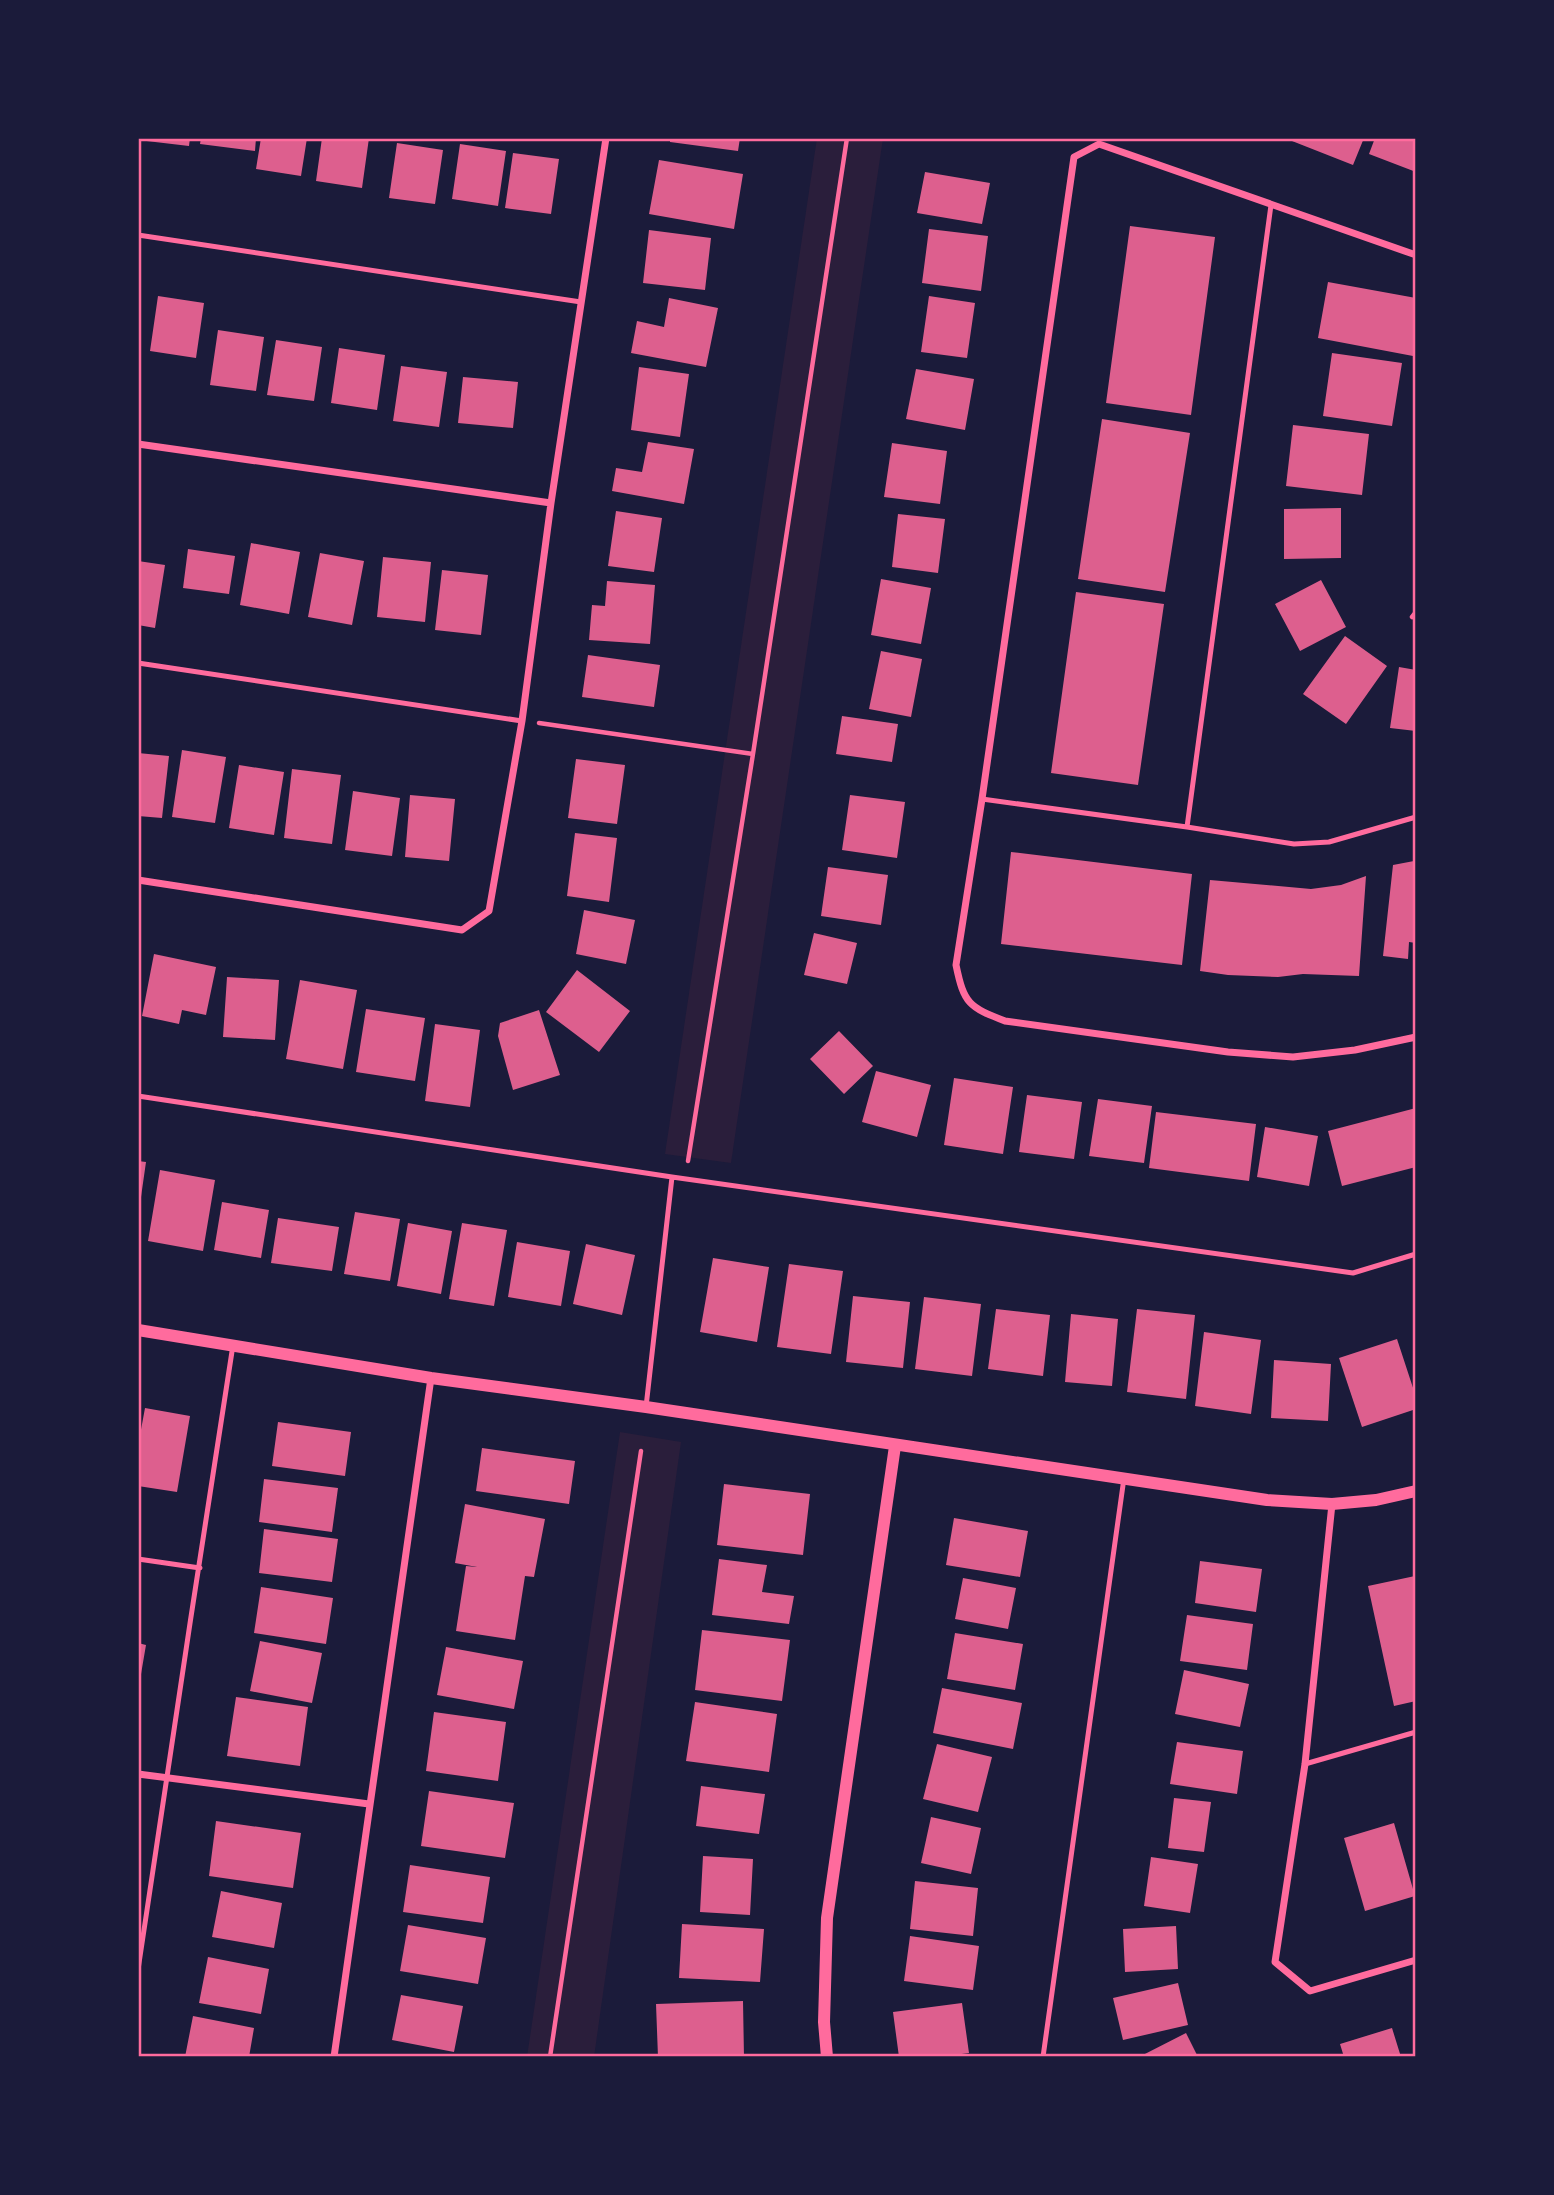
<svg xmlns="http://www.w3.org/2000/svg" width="1554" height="2195" font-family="Karla,sans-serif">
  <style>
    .green { fill: #2a1e3b }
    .building { fill: #dd5f8e }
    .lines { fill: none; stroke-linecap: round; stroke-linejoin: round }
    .path { stroke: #ff6b9d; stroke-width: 4.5 }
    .service { stroke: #ff6b9d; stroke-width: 5 }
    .minor { stroke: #ff6b9d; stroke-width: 7 }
    .tertiary { stroke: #ff6b9d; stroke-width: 12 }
    .neatline { fill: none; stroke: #ff6b9d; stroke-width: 2.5 }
  </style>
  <rect width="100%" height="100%" fill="#1b1b3a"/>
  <path class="green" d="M 817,138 L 883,138 L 731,1163 L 665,1154 Z
    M 620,1432 L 681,1442 L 594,2057 L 527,2057 Z"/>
  <path class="building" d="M 138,138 L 190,138 L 189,146 L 138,140 Z
    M 201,138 L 256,138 L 255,151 L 200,144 Z
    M 261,138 L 307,138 L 301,176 L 256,169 Z
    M 322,138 L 369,138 L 362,188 L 316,181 Z
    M 670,138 L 740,138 L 738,151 L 670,142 Z
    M 1294,138 L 1364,138 L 1353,165 L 1292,141 Z
    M 1375,138 L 1416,138 L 1416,172 L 1369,154 Z
    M 397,143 L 443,150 L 435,204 L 389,198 Z
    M 460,144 L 506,151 L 498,206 L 452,199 Z
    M 513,153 L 559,159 L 551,214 L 505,208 Z
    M 659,160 L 743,174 L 734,229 L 649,214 Z
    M 925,172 L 990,183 L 982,224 L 917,213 Z
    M 1130,226 L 1215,237 L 1191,415 L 1106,403 Z
    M 929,229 L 988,236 L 981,291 L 922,283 Z
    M 649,230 L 711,238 L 705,290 L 643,283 Z
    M 1328,282 L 1416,298 L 1416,343 L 1413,356 L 1318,338 Z
    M 158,296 L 204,303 L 196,358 L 150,351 Z
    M 929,296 L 975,303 L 967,358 L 921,352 Z
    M 669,298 L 718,308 L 706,367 L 631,353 L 637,321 L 664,327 Z
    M 218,330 L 264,337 L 256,391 L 210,385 Z
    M 276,340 L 322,347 L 314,401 L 267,395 Z
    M 339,348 L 385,355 L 377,410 L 331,403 Z
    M 1332,353 L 1402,363 L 1392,426 L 1323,416 Z
    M 401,366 L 447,372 L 439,427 L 393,421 Z
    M 639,367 L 689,374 L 680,437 L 631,430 Z
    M 916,369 L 974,379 L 965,430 L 906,419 Z
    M 463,377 L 518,382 L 513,428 L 458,423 Z
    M 1102,419 L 1190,433 L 1165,592 L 1078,579 Z
    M 1293,425 L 1369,434 L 1362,495 L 1286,486 Z
    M 648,442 L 694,449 L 684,504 L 612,491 L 616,468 L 642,472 Z
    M 892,443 L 947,451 L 940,504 L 884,497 Z
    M 1341,508 L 1341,558 L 1284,559 L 1284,509 Z
    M 616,511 L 662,518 L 654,572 L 608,566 Z
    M 898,514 L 945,519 L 938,573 L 892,567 Z
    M 251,543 L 300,552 L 289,614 L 240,605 Z
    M 188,549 L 235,556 L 229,594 L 183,588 Z
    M 320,553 L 364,561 L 352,625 L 308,617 Z
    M 383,557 L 431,562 L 425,622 L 377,617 Z
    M 138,561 L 165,565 L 155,628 L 138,625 Z
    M 442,570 L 488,575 L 481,635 L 435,630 Z
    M 881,579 L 931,588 L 921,644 L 871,635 Z
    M 1321,580 L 1346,627 L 1300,651 L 1275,604 Z
    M 607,581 L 655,585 L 650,644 L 589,640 L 592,605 L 605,606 Z
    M 1076,592 L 1164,604 L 1138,785 L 1051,773 Z
    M 1345,636 L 1387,666 L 1346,724 L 1303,694 Z
    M 881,651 L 922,659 L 911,717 L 869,709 Z
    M 588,655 L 660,665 L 654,707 L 582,697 Z
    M 1399,667 L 1416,670 L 1416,731 L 1390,728 Z
    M 842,716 L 898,724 L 892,762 L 836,754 Z
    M 182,750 L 226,757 L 215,823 L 172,817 Z
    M 138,753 L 169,756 L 162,818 L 138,816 Z
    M 576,759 L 625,765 L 617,824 L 568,818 Z
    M 239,765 L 284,772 L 274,835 L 229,828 Z
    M 292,769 L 341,775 L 332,844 L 284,838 Z
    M 353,791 L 400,798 L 392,856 L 345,850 Z
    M 410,795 L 455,799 L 449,861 L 405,857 Z
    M 850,795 L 905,802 L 897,858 L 842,850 Z
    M 575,833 L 617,838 L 609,902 L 567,896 Z
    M 1011,852 L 1192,874 L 1182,965 L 1001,944 Z
    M 1414,861 L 1416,862 L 1416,943 L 1409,942 L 1408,959 L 1383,956 L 1393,865 Z
    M 828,867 L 888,875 L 881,925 L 821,916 Z
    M 1366,876 L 1359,976 L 1303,974 L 1278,977 L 1228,975 L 1200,971 L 1210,880 L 1311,889 L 1341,885 Z
    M 584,910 L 635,920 L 626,964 L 576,954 Z
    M 814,933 L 857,943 L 847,984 L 804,975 Z
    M 154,954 L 216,967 L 206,1015 L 182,1010 L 179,1024 L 142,1016 Z
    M 577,970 L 630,1011 L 599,1052 L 546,1012 Z
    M 227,977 L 279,980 L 275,1040 L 223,1037 Z
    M 300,980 L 357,990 L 343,1069 L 286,1059 Z
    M 366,1009 L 425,1018 L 415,1081 L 356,1072 Z
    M 539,1010 L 560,1075 L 513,1090 L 498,1036 L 500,1023 Z
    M 435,1024 L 480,1030 L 470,1107 L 425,1101 Z
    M 839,1031 L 873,1066 L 844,1094 L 810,1059 Z
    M 876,1071 L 931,1085 L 917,1137 L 862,1122 Z
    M 954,1078 L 1013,1087 L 1003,1154 L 944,1145 Z
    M 1027,1095 L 1082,1102 L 1074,1159 L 1019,1152 Z
    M 1098,1099 L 1152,1106 L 1144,1163 L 1089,1156 Z
    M 1416,1108 L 1416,1167 L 1342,1186 L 1328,1131 Z
    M 1156,1112 L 1256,1124 L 1249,1181 L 1149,1168 Z
    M 1265,1127 L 1318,1136 L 1309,1186 L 1257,1177 Z
    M 138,1161 L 146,1162 L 140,1204 L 138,1204 Z
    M 160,1170 L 215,1180 L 203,1251 L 148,1241 Z
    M 222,1202 L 269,1210 L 261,1258 L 214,1250 Z
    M 355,1212 L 400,1219 L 390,1281 L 344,1274 Z
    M 278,1218 L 339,1227 L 332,1271 L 271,1263 Z
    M 408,1223 L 452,1231 L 441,1294 L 397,1286 Z
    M 462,1223 L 507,1230 L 494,1306 L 449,1299 Z
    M 517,1242 L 570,1251 L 561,1306 L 508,1297 Z
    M 586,1244 L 635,1255 L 622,1315 L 573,1304 Z
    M 713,1258 L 769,1267 L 757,1342 L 700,1332 Z
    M 789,1264 L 843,1271 L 831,1354 L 777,1347 Z
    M 853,1296 L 910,1302 L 903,1368 L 846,1362 Z
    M 924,1297 L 981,1304 L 972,1376 L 915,1369 Z
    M 996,1309 L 1050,1315 L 1043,1376 L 988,1369 Z
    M 1137,1309 L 1195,1315 L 1186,1399 L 1127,1392 Z
    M 1071,1314 L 1118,1319 L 1112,1386 L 1065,1382 Z
    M 1204,1332 L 1261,1340 L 1251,1414 L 1195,1406 Z
    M 1397,1339 L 1416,1397 L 1416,1409 L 1362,1427 L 1339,1358 Z
    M 1274,1360 L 1331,1364 L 1328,1421 L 1271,1418 Z
    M 145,1408 L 190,1416 L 177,1492 L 138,1486 L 138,1446 Z
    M 278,1422 L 351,1432 L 345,1476 L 272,1466 Z
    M 482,1448 L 575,1461 L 569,1504 L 476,1491 Z
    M 264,1479 L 338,1488 L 332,1532 L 259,1522 Z
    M 724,1484 L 810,1494 L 803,1555 L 717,1545 Z
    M 465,1504 L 545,1519 L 534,1577 L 525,1576 L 515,1640 L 456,1631 L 466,1566 L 477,1567 L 455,1563 Z
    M 954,1518 L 1028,1531 L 1020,1577 L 946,1565 Z
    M 264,1529 L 338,1539 L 332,1582 L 259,1573 Z
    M 719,1559 L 767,1565 L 762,1592 L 794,1596 L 789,1624 L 712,1615 Z
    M 1200,1561 L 1262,1569 L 1256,1612 L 1195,1603 Z
    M 1415,1576 L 1416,1701 L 1394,1706 L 1368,1586 Z
    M 963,1578 L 1016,1588 L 1008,1629 L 955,1619 Z
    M 261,1587 L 333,1598 L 326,1644 L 254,1633 Z
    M 1187,1615 L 1253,1624 L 1247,1670 L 1180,1661 Z
    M 702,1630 L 790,1640 L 782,1701 L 695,1690 Z
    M 955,1633 L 1023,1644 L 1015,1690 L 947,1679 Z
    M 260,1641 L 322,1653 L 312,1703 L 250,1691 Z
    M 138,1643 L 146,1645 L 140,1680 L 138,1680 Z
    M 446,1647 L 523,1661 L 514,1709 L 437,1695 Z
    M 1184,1670 L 1249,1684 L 1240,1727 L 1175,1714 Z
    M 942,1688 L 1022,1703 L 1013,1749 L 933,1733 Z
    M 236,1697 L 308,1707 L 300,1766 L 227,1756 Z
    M 695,1702 L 777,1714 L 769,1772 L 686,1761 Z
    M 434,1712 L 506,1722 L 498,1781 L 426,1771 Z
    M 1177,1742 L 1243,1751 L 1237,1794 L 1170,1784 Z
    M 937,1744 L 992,1757 L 978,1812 L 923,1799 Z
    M 701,1786 L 765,1794 L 759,1834 L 696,1826 Z
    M 429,1791 L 514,1803 L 505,1858 L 421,1846 Z
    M 1174,1798 L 1211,1802 L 1204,1852 L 1168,1848 Z
    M 931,1817 L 981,1828 L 971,1874 L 921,1863 Z
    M 216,1821 L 301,1833 L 293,1888 L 209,1876 Z
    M 1394,1823 L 1415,1896 L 1365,1911 L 1344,1838 Z
    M 703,1856 L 753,1859 L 750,1915 L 700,1912 Z
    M 1151,1857 L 1198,1864 L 1190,1913 L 1144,1906 Z
    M 410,1865 L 490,1877 L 483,1923 L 403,1912 Z
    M 915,1881 L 978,1888 L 973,1936 L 910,1929 Z
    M 221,1891 L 282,1903 L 274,1948 L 212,1937 Z
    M 682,1924 L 764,1929 L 760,1982 L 679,1978 Z
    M 408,1925 L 486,1938 L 478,1984 L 400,1971 Z
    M 1176,1926 L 1178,1969 L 1125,1972 L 1123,1929 Z
    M 910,1936 L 979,1946 L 973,1990 L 904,1981 Z
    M 208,1957 L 269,1969 L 261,2014 L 199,2003 Z
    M 1178,1983 L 1188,2025 L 1123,2040 L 1113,1998 Z
    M 401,1995 L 463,2006 L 454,2052 L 392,2040 Z
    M 743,2001 L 744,2057 L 658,2057 L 656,2004 Z
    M 962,2003 L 969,2053 L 939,2057 L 899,2057 L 893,2012 Z
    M 193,2016 L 254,2028 L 249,2057 L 185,2057 Z
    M 1392,2028 L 1401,2057 L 1344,2057 L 1340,2044 Z
    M 1186,2033 L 1198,2057 L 1139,2057 Z"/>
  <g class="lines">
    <path class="path" d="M 1412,617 L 1416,612
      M 539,723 L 753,754
      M 688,1161 L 753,754 L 847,138
      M 550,2057 L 641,1451"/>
    <path class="service" d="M 138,235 L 581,302
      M 138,663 L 522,721
      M 982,799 L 1187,827 L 1294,844 L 1329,842 L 1416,817
      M 1187,827 L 1271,205
      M 138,1096 L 672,1177 L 1353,1273 L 1416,1254
      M 646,1407 L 672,1177
      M 138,1559 L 200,1568
      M 1305,1764 L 1416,1732
      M 138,1970 C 168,1762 201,1553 233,1345
      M 1043,2057 L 1124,1478"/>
    <path class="minor" d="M 1416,255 L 1099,144 L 1074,157 L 982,799 L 956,965 C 964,1004 969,1007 1005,1021 L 1228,1052 L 1293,1057 L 1355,1050 L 1416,1037
      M 138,444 L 551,503
      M 138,880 L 462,930 L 489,911 L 522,721 L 551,503 L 606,138
      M 1332,1504 L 1305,1764 L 1275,1962 L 1310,1991 L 1416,1960
      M 138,1774 L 369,1804
      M 334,2057 L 431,1378"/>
    <path class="tertiary" d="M 138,1330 L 431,1378 L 646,1407 L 1267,1500 L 1332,1504 L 1376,1500 L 1416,1491
      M 827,2057 L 824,2022 L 827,1918 L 895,1446"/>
  </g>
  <rect width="1554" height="2195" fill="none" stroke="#1b1b3a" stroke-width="280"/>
  <rect x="140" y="140" width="1274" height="1915" class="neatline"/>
</svg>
